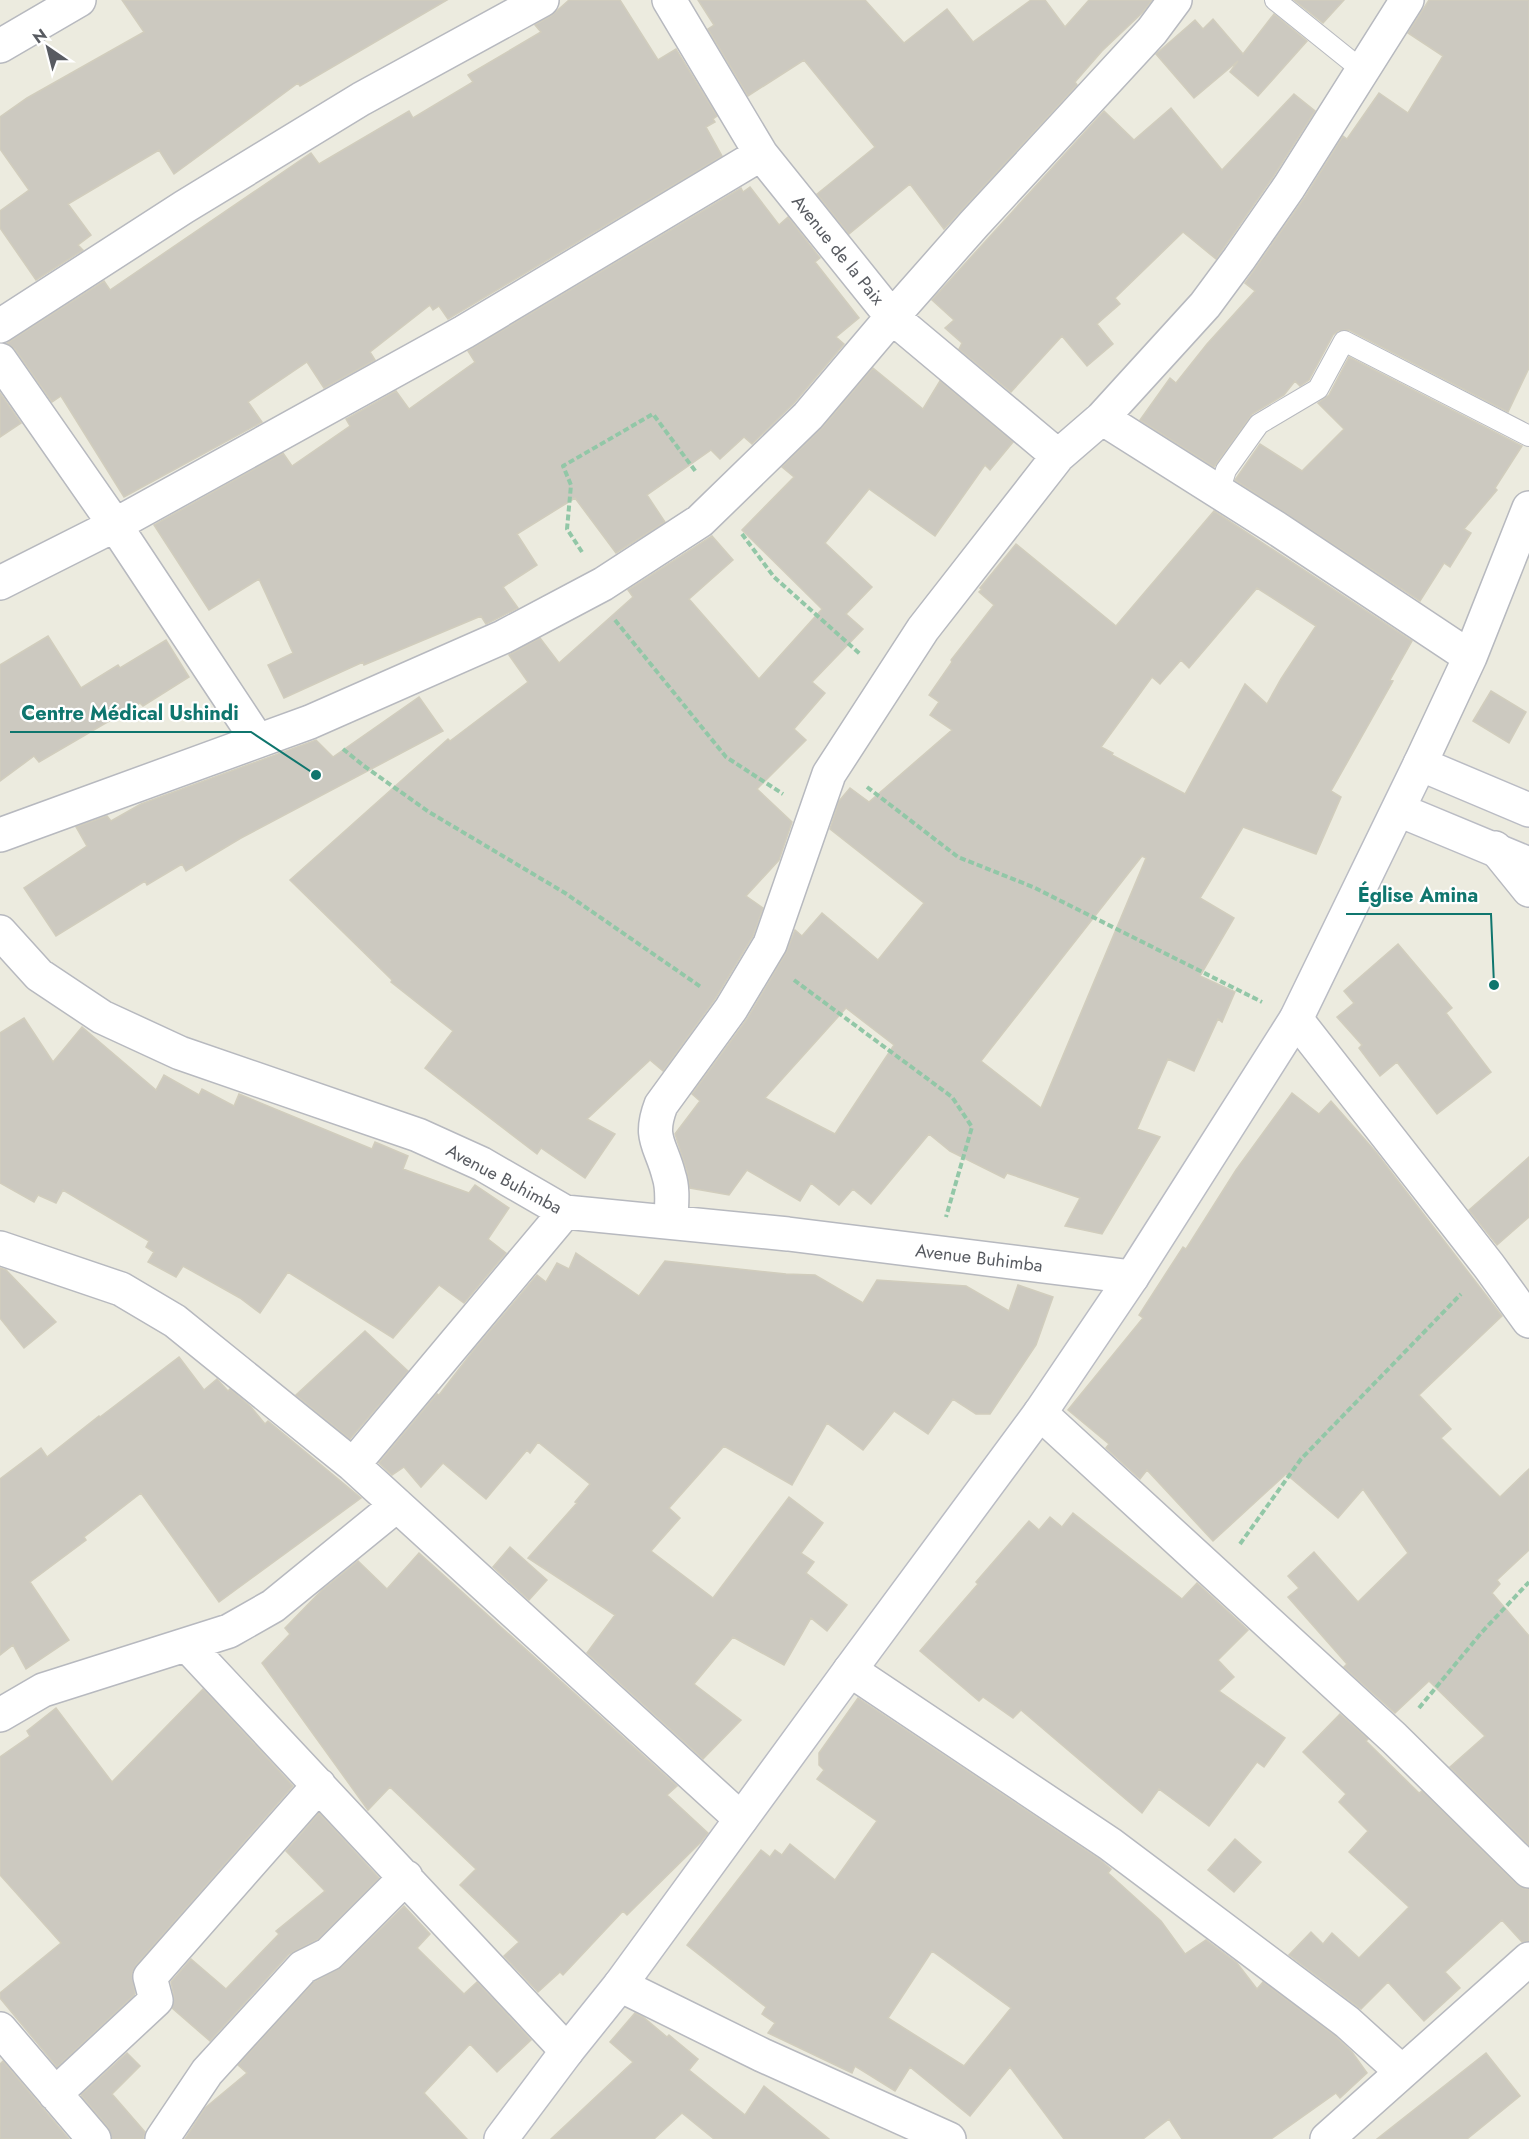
<svg xmlns="http://www.w3.org/2000/svg" width="1529" height="2139" font-family="Jost,sans-serif">
  <style>
    .building { fill: #ccc9c0; stroke: #d1cdbd; stroke-width: 1.5; fill-rule: evenodd }
    .lines { fill: none; stroke-linecap: round; stroke-linejoin: round }
    .lane-casing { stroke: #b7b9bf; stroke-width: 22 }
    .street-casing { stroke: #b7b9bf; stroke-width: 36 }
    .secondary-casing { stroke: #babcc4; stroke-width: 36 }
    .path { stroke: #92c7a7; stroke-width: 4; stroke-dasharray: 6 3; stroke-linecap: butt }
    .lane { stroke: #fff; stroke-width: 20 }
    .street { stroke: #fff; stroke-width: 33 }
    .secondary { stroke: #fff; stroke-width: 33 }
    .labels { text-anchor: middle; dominant-baseline: central; stroke-width: 4.5; stroke-linejoin: round; paint-order: stroke }
    .street-label { font-size: 18px; fill: #585b61; stroke: #fff }
    .leader { fill: none; stroke: #0f766e; stroke-width: 2 }
    .callout-dot { fill: #0f766e; stroke: #fff; stroke-width: 2 }
    .callout-label { font-size: 20px; text-anchor: middle; font-weight: bold; fill: #0f766e; stroke: #fff; stroke-width: 4.5; stroke-linejoin: round; paint-order: stroke }
  </style>
  <rect width="100%" height="100%" fill="#ecebdf"/>
  <path class="building" d="M 122,0 L 447,0 L 300,86 L 298,83 L 174,174 L 159,150 L 68,204 L 91,235 L 78,245 L 83,250 L 36,280 L 0,228 L 0,211 L 29,190 L 0,149 L 0,117 L 27,98 L 144,32 Z
    M 569,0 L 620,0 L 658,60 L 676,49 L 717,116 L 713,119 L 715,122 L 706,127 L 722,156 L 448,319 L 439,306 L 433,310 L 430,305 L 370,352 L 375,360 L 324,388 L 307,362 L 248,402 L 262,422 L 124,497 L 61,396 L 52,402 L 15,349 L 7,343 L 104,281 L 110,290 L 311,153 L 319,164 L 409,111 L 413,118 L 473,82 L 468,75 L 541,32 L 535,25 L 551,16 Z
    M 698,0 L 865,0 L 904,43 L 947,9 L 973,42 L 1031,0 L 1045,0 L 1065,27 L 1089,0 L 1152,0 L 1142,13 L 1102,51 L 1075,82 L 1077,85 L 944,229 L 910,184 L 849,234 L 817,194 L 875,147 L 804,60 L 748,96 L 708,29 L 714,25 Z
    M 1294,0 L 1344,0 L 1323,23 Z
    M 1429,0 L 1529,0 L 1529,368 L 1508,412 L 1349,330 L 1338,331 L 1333,335 L 1309,380 L 1300,386 L 1295,381 L 1284,395 L 1252,414 L 1214,467 L 1140,420 L 1170,378 L 1176,383 L 1207,344 L 1255,291 L 1245,283 L 1305,197 L 1343,136 L 1347,139 L 1379,93 L 1408,113 L 1443,56 L 1408,33 Z
    M 1274,14 L 1307,41 L 1258,96 L 1230,72 L 1238,61 L 1194,98 L 1156,54 L 1195,20 L 1203,29 L 1213,19 L 1243,54 Z
    M 1294,94 L 1315,111 L 1273,177 L 1216,259 L 1183,232 L 1115,298 L 1120,304 L 1097,324 L 1113,344 L 1087,366 L 1062,336 L 1011,392 L 959,349 L 962,343 L 945,328 L 954,320 L 932,300 L 1104,111 L 1134,140 L 1171,108 L 1222,170 Z
    M 750,187 L 779,225 L 788,217 L 820,258 L 815,262 L 859,318 L 836,337 L 844,344 L 794,403 L 752,444 L 744,437 L 720,459 L 711,450 L 647,495 L 665,522 L 616,553 L 575,498 L 517,534 L 537,565 L 503,587 L 518,608 L 486,624 L 481,616 L 364,665 L 363,662 L 284,698 L 268,665 L 293,653 L 259,579 L 209,610 L 154,525 L 283,453 L 292,466 L 350,426 L 346,419 L 396,391 L 409,409 L 475,362 L 468,351 L 741,188 L 743,192 Z
    M 1349,357 L 1522,446 L 1495,488 L 1497,490 L 1464,529 L 1471,533 L 1450,567 L 1444,563 L 1420,601 L 1235,480 L 1260,444 L 1302,471 L 1344,429 L 1318,403 L 1329,395 Z
    M 873,368 L 923,409 L 940,381 L 1013,442 L 990,470 L 985,465 L 935,536 L 869,489 L 825,543 L 872,587 L 846,614 L 863,629 L 812,682 L 825,693 L 794,729 L 806,740 L 757,789 L 792,822 L 779,860 L 746,896 L 763,908 L 753,936 L 715,999 L 663,1071 L 650,1060 L 587,1119 L 615,1134 L 585,1178 L 541,1148 L 537,1154 L 425,1068 L 453,1031 L 391,982 L 392,980 L 290,880 L 448,739 L 450,741 L 528,682 L 509,655 L 540,638 L 559,663 L 633,597 L 628,590 L 712,536 L 733,560 L 689,599 L 759,679 L 822,609 L 742,530 L 794,477 L 782,467 L 822,428 Z
    M 0,393 L 21,423 L 0,437 Z
    M 1214,511 L 1412,641 L 1390,680 L 1393,681 L 1331,791 L 1341,797 L 1316,854 L 1243,827 L 1200,898 L 1234,918 L 1200,976 L 1235,992 L 1222,1022 L 1218,1019 L 1194,1071 L 1168,1059 L 1137,1129 L 1160,1137 L 1102,1234 L 1065,1226 L 1080,1198 L 1007,1173 L 1004,1178 L 950,1151 L 929,1134 L 871,1204 L 853,1189 L 839,1205 L 811,1183 L 800,1201 L 747,1170 L 729,1195 L 690,1188 L 687,1171 L 675,1134 L 700,1101 L 692,1094 L 747,1019 L 786,953 L 795,930 L 802,936 L 822,913 L 878,960 L 924,903 L 830,829 L 839,801 L 850,788 L 869,802 L 952,730 L 930,715 L 939,702 L 929,695 L 952,662 L 951,660 L 994,605 L 979,592 L 982,589 L 980,588 L 1016,544 L 1116,626 ZM 1257,588 L 1316,626 L 1281,679 L 1267,704 L 1245,684 L 1185,794 L 1112,755 L 1113,753 L 1101,747 L 1152,677 L 1160,684 L 1181,660 L 1189,668 ZM 1142,856 L 1146,858 L 1041,1108 L 981,1061 ZM 846,1008 L 894,1045 L 835,1134 L 765,1098 Z
    M 48,636 L 81,688 L 118,665 L 120,668 L 166,640 L 189,677 L 143,706 L 140,703 L 39,762 L 34,756 L 0,781 L 0,665 Z
    M 1491,691 L 1526,712 L 1509,743 L 1473,721 Z
    M 419,697 L 443,731 L 241,838 L 186,871 L 182,864 L 147,885 L 145,881 L 56,936 L 24,888 L 87,846 L 76,827 L 107,816 L 111,821 L 141,804 L 316,740 L 333,757 Z
    M 1398,944 L 1452,1008 L 1446,1013 L 1491,1072 L 1437,1114 L 1397,1062 L 1380,1076 L 1359,1048 L 1362,1045 L 1337,1017 L 1354,1003 L 1344,991 Z
    M 24,1018 L 53,1062 L 82,1027 L 156,1090 L 164,1075 L 199,1095 L 202,1089 L 234,1106 L 239,1094 L 372,1149 L 375,1142 L 408,1156 L 403,1169 L 469,1193 L 475,1185 L 509,1208 L 488,1239 L 506,1253 L 464,1303 L 439,1285 L 393,1338 L 288,1272 L 260,1313 L 240,1298 L 183,1266 L 176,1277 L 148,1262 L 154,1252 L 146,1247 L 149,1241 L 63,1190 L 56,1203 L 38,1195 L 34,1202 L 0,1183 L 0,1033 Z
    M 1292,1093 L 1319,1114 L 1331,1101 L 1375,1151 L 1502,1316 L 1419,1395 L 1451,1429 L 1441,1438 L 1500,1497 L 1529,1469 L 1529,1550 L 1497,1580 L 1500,1584 L 1492,1593 L 1529,1636 L 1529,1845 L 1450,1767 L 1485,1736 L 1429,1681 L 1395,1713 L 1344,1667 L 1347,1664 L 1288,1597 L 1299,1588 L 1288,1576 L 1314,1552 L 1358,1602 L 1408,1553 L 1363,1489 L 1338,1518 L 1286,1474 L 1213,1541 L 1147,1470 L 1140,1479 L 1106,1448 L 1109,1444 L 1068,1410 L 1143,1318 L 1139,1315 L 1183,1247 L 1186,1249 L 1236,1170 Z
    M 1529,1157 L 1529,1217 L 1497,1245 L 1469,1210 Z
    M 576,1253 L 639,1296 L 665,1261 L 786,1274 L 815,1275 L 863,1303 L 877,1280 L 966,1286 L 1009,1311 L 1018,1285 L 1053,1297 L 1036,1345 L 990,1414 L 976,1414 L 953,1399 L 928,1434 L 894,1411 L 863,1450 L 827,1423 L 792,1485 L 724,1446 L 669,1508 L 680,1518 L 651,1551 L 713,1598 L 789,1497 L 823,1523 L 801,1553 L 814,1562 L 806,1573 L 847,1605 L 827,1631 L 811,1618 L 784,1665 L 733,1637 L 694,1684 L 741,1720 L 703,1759 L 587,1653 L 615,1615 L 528,1558 L 577,1503 L 575,1502 L 590,1484 L 538,1442 L 530,1453 L 527,1450 L 486,1499 L 443,1463 L 421,1487 L 404,1467 L 392,1475 L 379,1463 L 437,1394 L 439,1395 L 473,1351 L 537,1275 L 546,1282 L 557,1263 L 569,1269 Z
    M 0,1268 L 6,1270 L 56,1322 L 24,1348 L 0,1318 Z
    M 365,1331 L 408,1371 L 350,1439 L 296,1395 Z
    M 179,1357 L 204,1390 L 217,1379 L 228,1391 L 230,1389 L 251,1407 L 265,1424 L 268,1421 L 361,1498 L 219,1602 L 141,1493 L 84,1537 L 86,1540 L 30,1582 L 69,1640 L 26,1669 L 13,1645 L 0,1655 L 0,1479 L 41,1448 L 47,1457 L 99,1416 L 100,1417 Z
    M 1073,1513 L 1182,1599 L 1197,1583 L 1248,1630 L 1218,1660 L 1234,1677 L 1219,1691 L 1285,1738 L 1264,1767 L 1257,1762 L 1209,1826 L 1159,1789 L 1142,1813 L 1021,1710 L 1013,1718 L 983,1697 L 979,1701 L 920,1651 L 978,1584 L 976,1582 L 1029,1521 L 1039,1530 L 1050,1517 L 1062,1527 Z
    M 510,1547 L 547,1580 L 529,1600 L 493,1567 Z
    M 419,1553 L 677,1786 L 667,1795 L 708,1833 L 701,1842 L 627,1915 L 623,1911 L 563,1975 L 560,1972 L 538,1992 L 504,1956 L 519,1942 L 460,1885 L 476,1869 L 390,1787 L 368,1810 L 262,1663 L 290,1634 L 285,1628 L 321,1591 L 358,1561 L 387,1589 Z
    M 203,1689 L 293,1786 L 136,1965 L 132,1973 L 135,1994 L 57,2067 L 0,1998 L 0,1993 L 61,1943 L 0,1875 L 0,1757 L 30,1736 L 27,1731 L 56,1708 L 112,1782 Z
    M 858,1698 L 1099,1859 L 1111,1869 L 1108,1873 L 1161,1921 L 1185,1954 L 1206,1940 L 1237,1963 L 1257,1989 L 1263,1982 L 1335,2036 L 1352,2052 L 1367,2073 L 1340,2098 L 1336,2093 L 1271,2139 L 1182,2139 L 1169,2119 L 1143,2139 L 1064,2139 L 1010,2067 L 970,2116 L 910,2067 L 895,2091 L 855,2066 L 852,2073 L 768,2033 L 775,2023 L 762,2014 L 766,2007 L 687,1945 L 761,1850 L 770,1857 L 775,1850 L 782,1855 L 790,1844 L 835,1880 L 877,1821 L 817,1779 L 824,1770 L 819,1765 L 819,1753 ZM 932,1951 L 1011,2008 L 964,2066 L 888,2018 Z
    M 1340,1714 L 1368,1739 L 1366,1741 L 1419,1793 L 1422,1791 L 1516,1884 L 1524,1889 L 1529,1889 L 1529,1941 L 1522,1942 L 1502,1920 L 1445,1972 L 1460,1988 L 1424,2021 L 1388,1982 L 1361,2009 L 1289,1955 L 1311,1932 L 1323,1944 L 1332,1933 L 1359,1958 L 1409,1907 L 1349,1852 L 1368,1831 L 1339,1802 L 1346,1794 L 1303,1752 Z
    M 319,1813 L 379,1878 L 318,1939 L 289,1954 L 210,2041 L 172,2008 L 174,1996 L 171,1982 L 191,1959 L 226,1989 L 279,1934 L 276,1931 L 325,1891 L 286,1851 Z
    M 1235,1839 L 1261,1862 L 1234,1892 L 1208,1870 Z
    M 404,1906 L 430,1934 L 417,1948 L 464,1994 L 477,1982 L 531,2040 L 497,2072 L 470,2044 L 424,2093 L 467,2139 L 185,2139 L 205,2108 L 247,2073 L 238,2065 L 314,1982 L 342,1967 Z
    M 635,2013 L 643,2017 L 667,2037 L 669,2035 L 698,2059 L 689,2070 L 745,2115 L 764,2086 L 829,2139 L 714,2139 L 682,2113 L 654,2139 L 551,2139 L 633,2062 L 610,2042 Z
    M 127,2053 L 140,2066 L 112,2094 L 145,2132 L 143,2139 L 112,2139 L 108,2127 L 81,2095 Z
    M 1486,2053 L 1520,2096 L 1467,2139 L 1377,2139 Z
    M 3,2061 L 41,2106 L 69,2139 L 0,2139 L 0,2064 Z"/>
  <g class="lines">
    <defs>
      <path id="lane" d="M 1275,0 L 1362,70
        M 1219,492 L 1226,470 L 1259,424 L 1318,389 L 1344,341 L 1529,436"/>
      <path id="street" d="M 669,0 L 761,154 L 892,317 L 1058,456
        M 0,46 L 79,0
        M 0,326 L 184,207 L 361,99 L 542,0
        M 0,360 L 115,525 L 258,741
        M 1102,418 L 1276,528 L 1470,657
        M 0,583 L 115,525 L 464,332 L 761,154
        M 1420,764 L 1470,657 L 1529,508
        M 0,835 L 310,722 L 503,637 L 603,584 L 700,521 L 808,416 L 892,317 L 974,224 L 1152,31 L 1175,0
        M 1495,848 L 1529,890
        M 0,932 L 39,975 L 102,1017 L 180,1053 L 418,1135 L 482,1164 L 565,1212 L 788,1234 L 1132,1277
        M 1296,1019 L 1489,1266 L 1529,1321
        M 671,1222 C 671,1207 674,1191 669,1176 C 661,1144 648,1139 661,1105 L 731,1009 L 770,944 L 829,774 L 923,629 L 1058,456 L 1102,418 L 1205,305 L 1239,259 L 1289,187 L 1407,0
        M 0,1248 L 121,1289 L 175,1321 L 353,1465 L 741,1819
        M 1040,1413 L 1394,1738 L 1529,1871
        M 353,1465 L 565,1212
        M 187,1645 L 567,2051
        M 850,1670 L 1110,1844 L 1347,2022 L 1401,2071
        M 0,1715 L 43,1690 L 229,1631 L 273,1606 L 397,1505
        M 620,1985 L 762,2055 L 949,2139
        M 0,2029 L 94,2139
        M 55,2094 L 156,2000 L 150,1977 L 319,1785
        M 162,2139 L 207,2072 L 303,1967 L 329,1954 L 406,1877
        M 1327,2139 L 1529,1959"/>
      <path id="secondary" d="M 1399,810 L 1529,864
        M 501,2139 L 567,2051 L 620,1985 L 850,1670 L 1040,1413 L 1132,1277 L 1296,1019 L 1420,764 L 1529,810"/>
    </defs>
    <use href="#lane" class="lane-casing"/>
    <use href="#street" class="street-casing"/>
    <use href="#secondary" class="secondary-casing"/>
    <path class="path" d="M 742,534 L 774,577 L 860,654
      M 582,552 L 567,529 L 571,485 L 563,466 L 653,414 L 696,472
      M 615,620 L 726,757 L 783,794
      M 343,749 L 364,766 L 429,812 L 565,893 L 701,987
      M 867,787 L 958,857 L 1033,887 L 1262,1002
      M 794,980 L 952,1097 L 972,1127 L 946,1217
      M 1240,1544 L 1301,1459 L 1461,1294
      M 1419,1708 L 1482,1632 L 1529,1582"/>
    <use href="#lane" class="lane"/>
    <use href="#street" class="street"/>
    <use href="#secondary" class="secondary"/>
  </g>
  <g class="labels">
    <g class="street-label">
      <text transform="translate(838 250) rotate(51)">Avenue de la Paix</text>
      <text transform="translate(504 1179) rotate(28)">Avenue Buhimba</text>
      <text transform="translate(979 1258) rotate(7)">Avenue Buhimba</text>
    </g>
  </g>
  <path class="leader" d="M316 775L251 732H10M1494 985L1491 914H1346"/>
  <g class="callout-dot">
    <circle cx="316" cy="775" r="6"/>
    <circle cx="1494" cy="985" r="6"/>
  </g>
  <g class="callout-label">
    <text x="130" y="720">Centre Médical Ushindi</text>
    <text x="1418" y="902">Église Amina</text>
  </g>
  <g transform="translate(48 48) rotate(325)" stroke="#ffffff" stroke-width="4.5" paint-order="stroke">
  <path d="M0-4.5L10 22L0 15L-10 22Z" fill="#585b61"/>
  <text y="-9" font-size="16" font-weight="bold" text-anchor="middle" fill="#585b61">N</text>
  </g>
</svg>
